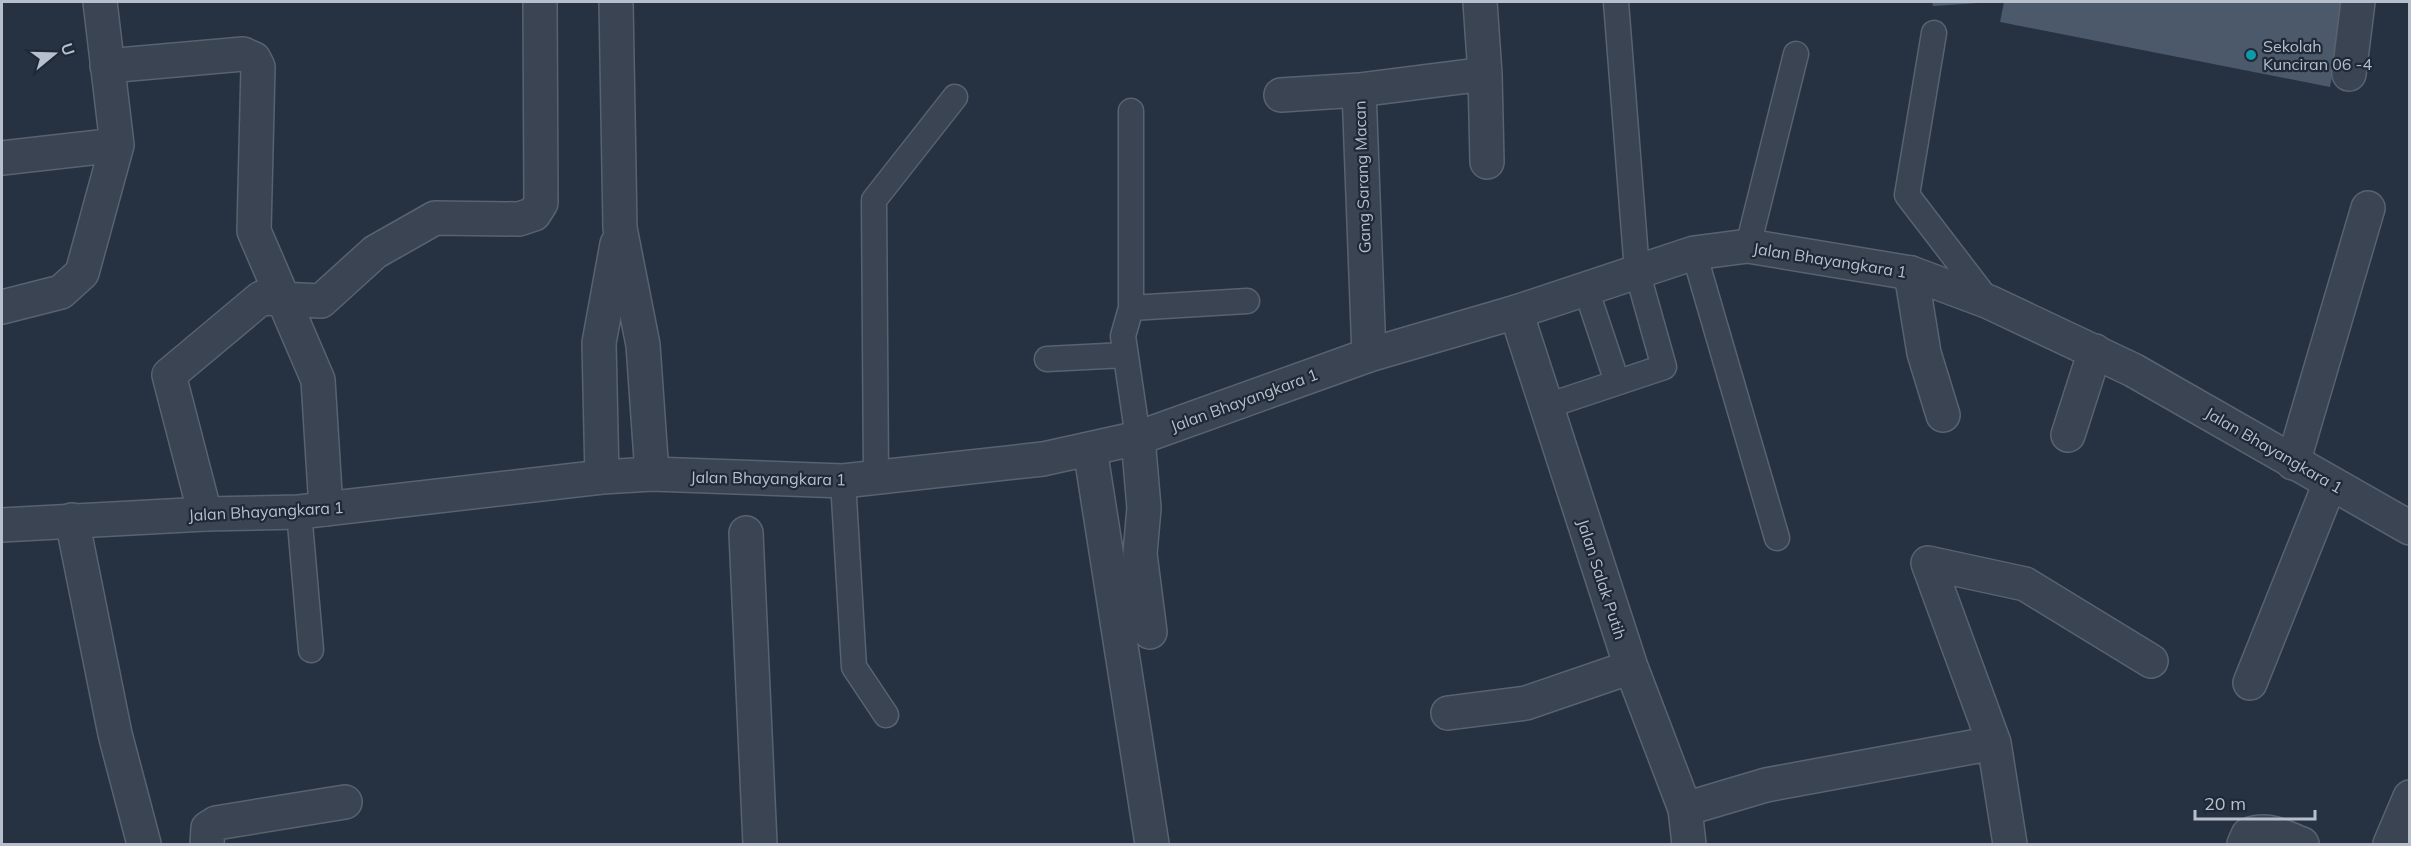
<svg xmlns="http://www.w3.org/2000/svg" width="2411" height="846" font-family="Mulish,sans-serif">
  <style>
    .building { fill: #4c596b }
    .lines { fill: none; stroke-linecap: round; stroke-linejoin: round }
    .service-casing { stroke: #59626f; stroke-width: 27 }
    .minor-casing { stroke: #59626f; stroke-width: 36 }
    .tertiary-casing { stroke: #59626f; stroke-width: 36 }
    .service { stroke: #3b4452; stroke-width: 24 }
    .minor { stroke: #3b4452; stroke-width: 33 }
    .tertiary { stroke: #3b4452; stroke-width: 33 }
    .culture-dot { fill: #0f9aa8; stroke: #1f2937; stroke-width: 2 }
    .labels { text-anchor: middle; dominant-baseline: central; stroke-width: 4.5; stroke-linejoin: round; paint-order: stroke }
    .poi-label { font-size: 16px; fill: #b8bfcc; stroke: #1f2937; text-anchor: start }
    .street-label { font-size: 16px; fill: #b8bfcc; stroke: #1f2937 }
  </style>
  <rect width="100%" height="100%" fill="#263242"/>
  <path class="building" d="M 1932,2 L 1979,2 L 1979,3 L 1933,6 Z
    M 2004,2 L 2281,3 L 2346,2 L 2330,87 L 2000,22 Z"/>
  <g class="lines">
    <defs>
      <path id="service" d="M 1934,33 L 1907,195 L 1989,302
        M 1131,111 L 1131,308 L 1123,336 L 1138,438
        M 1748,246 L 1796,54
        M 1694,253 L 1777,538
        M 1586,289 L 1617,382
        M 1131,308 L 1247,301
        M 1047,359 L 1125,355
        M 1547,406 L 1664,367 L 1637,271 L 1616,2
        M 876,478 L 874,200 L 955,97
        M 843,481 L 854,667 L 886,715
        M 299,512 L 311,650"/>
      <path id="minor" d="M 616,2 L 620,228 L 643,345 L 652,474
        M 107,66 L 243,54 L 254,59 L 258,67 L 254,231 L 318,380 L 326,509
        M 1485,74 L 1487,162
        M 2349,74 L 2358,2
        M 1281,95 L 1359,90
        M 2,158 L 117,145 L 100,2
        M 1911,273 L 1924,353 L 1943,415
        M 2,307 L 61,292 L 82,273 L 117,145
        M 1516,312 L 1631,667 L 1685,809 L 1689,844
        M 1369,355 L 1359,90 L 1485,74 L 1480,2
        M 2068,435 L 2095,351
        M 1138,438 L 1144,508 L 1140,554 L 1150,632
        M 1090,449 L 1152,844
        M 2293,463 L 2368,208
        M 602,477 L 599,343 L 617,244
        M 205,514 L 169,375 L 261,298 L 321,301 L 375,252 L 435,218 L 519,219 L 534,214 L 541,203 L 540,2
        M 72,520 L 115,734 L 144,844
        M 746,533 L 760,844
        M 2250,683 L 2330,483
        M 1448,713 L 1526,703 L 1631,667
        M 1994,743 L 1928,563 L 2025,584 L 2151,661
        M 1685,809 L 1766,785 L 1994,743 L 2010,844
        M 207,844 L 208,828 L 216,823 L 345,802
        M 2244,844 L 2248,835 C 2269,827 2283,837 2302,844
        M 2390,844 L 2410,797"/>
      <path id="tertiary" d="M 2,525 L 205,514 L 299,512 L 602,477 L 652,474 L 843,481 L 1043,459 L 1138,438 L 1369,355 L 1516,312 L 1694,253 L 1748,246 L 1911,273 L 1989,302 L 2133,370 L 2410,528"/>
    </defs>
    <use href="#service" class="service-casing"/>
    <use href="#minor" class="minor-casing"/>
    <use href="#tertiary" class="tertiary-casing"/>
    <use href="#service" class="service"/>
    <use href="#minor" class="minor"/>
    <use href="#tertiary" class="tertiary"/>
  </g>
  <circle class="culture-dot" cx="2251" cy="55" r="6"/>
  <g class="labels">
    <g class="poi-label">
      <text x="2263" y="46">Sekolah<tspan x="2263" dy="18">Kunciran 06 -4</tspan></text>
    </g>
    <g class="street-label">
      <text transform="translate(1362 177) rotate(-92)">Gang Sarang Macan</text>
      <text transform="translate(1830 260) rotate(9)">Jalan Bhayangkara 1</text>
      <text transform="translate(1244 400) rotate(-20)">Jalan Bhayangkara 1</text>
      <text transform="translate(2274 450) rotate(30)">Jalan Bhayangkara 1</text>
      <text transform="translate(768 478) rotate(1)">Jalan Bhayangkara 1</text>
      <text transform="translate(266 511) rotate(-3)">Jalan Bhayangkara 1</text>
      <text transform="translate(1602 579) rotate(72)">Jalan Salak Putih</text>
    </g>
  </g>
  <rect width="2411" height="846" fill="none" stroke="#b8bfcc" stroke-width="6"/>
  <g transform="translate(54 54) rotate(71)" stroke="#1f2937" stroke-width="4.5" paint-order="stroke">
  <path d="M0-4.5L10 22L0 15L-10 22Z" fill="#b8bfcc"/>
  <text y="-9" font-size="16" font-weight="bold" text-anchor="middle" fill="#b8bfcc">U</text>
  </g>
  <path d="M2195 810v9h120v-9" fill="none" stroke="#b8bfcc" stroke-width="3"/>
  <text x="2204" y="810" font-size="18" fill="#b8bfcc" stroke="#1f2937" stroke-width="4.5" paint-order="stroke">20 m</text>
</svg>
